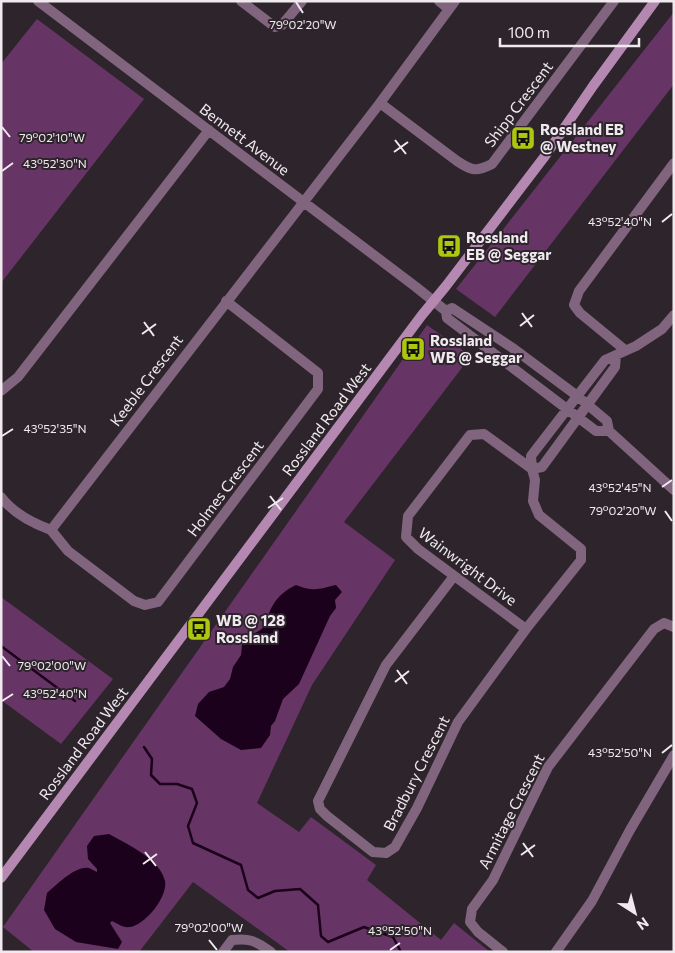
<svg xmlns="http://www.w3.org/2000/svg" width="675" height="953" font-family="Commissioner,sans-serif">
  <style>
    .green { fill: #673565 }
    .water { fill: #1b011b }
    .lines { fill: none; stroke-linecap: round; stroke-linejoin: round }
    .stream { stroke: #1b011b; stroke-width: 2.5 }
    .street { stroke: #81657f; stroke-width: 10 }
    .secondary { stroke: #b488b1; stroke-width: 10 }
    .ticks { fill: none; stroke: #f0eaef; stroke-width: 2 }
    .labels { text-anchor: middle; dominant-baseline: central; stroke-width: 4; stroke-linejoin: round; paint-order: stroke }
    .street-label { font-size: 15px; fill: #f0eaef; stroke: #2d242c }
    .poi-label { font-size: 15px; font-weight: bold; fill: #f0eaef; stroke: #2d242c; text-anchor: start }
    .ticks-label { font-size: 12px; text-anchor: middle; fill: #f0eaef; stroke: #2d242c; stroke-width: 4; stroke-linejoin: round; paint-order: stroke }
  </style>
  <rect width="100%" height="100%" fill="#2d242c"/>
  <path class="green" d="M 674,12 L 674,84 L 495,317 L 456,289 Z
    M 37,19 L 144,99 L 1,283 L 1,64 Z
    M 427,325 L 471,356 L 344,522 L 395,560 L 312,685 L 257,803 L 299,832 L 311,817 L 376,865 L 367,880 L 441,940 L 454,923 L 490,952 L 290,952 L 193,882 L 139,952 L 34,952 L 3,927 Z
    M 1,597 L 113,679 L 61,744 L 1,700 Z"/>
  <path class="water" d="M 296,585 C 314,592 319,589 336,585 L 342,592 L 335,600 L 336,608 L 330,616 L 299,684 L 283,699 L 275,721 L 271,726 L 270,735 L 261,748 L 241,750 L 221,739 L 195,716 L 198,704 L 209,692 L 224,687 L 230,679 L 233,667 L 241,655 L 243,636 C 270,631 262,624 273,605 C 278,596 287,589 296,585 Z
    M 109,834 C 127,844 160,859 165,881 C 168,897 145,925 130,927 C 123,928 118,924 112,921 L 110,923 L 122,942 L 118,949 L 76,942 L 55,929 L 44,910 L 47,893 C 56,885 76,865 89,868 C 92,869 94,871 97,872 L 97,869 L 88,859 L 87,846 L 94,836 Z"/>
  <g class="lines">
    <path class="stream" d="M 1,646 L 75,701
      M 144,747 L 152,759 L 151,775 L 160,784 L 177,784 L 192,789 L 197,803 L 188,826 L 193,843 L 241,865 L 248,890 L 258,898 L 275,891 L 300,889 L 318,905 L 321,936 L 328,942 L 364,927 L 393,937 L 401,952"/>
    <path class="street" d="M 38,1 L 416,287 L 446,311 L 447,318 L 596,431 L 609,431
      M 241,1 L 275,27 L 282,25 L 302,1
      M 439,1 L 449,9
      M 380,103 L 457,161 C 472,171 476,172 492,164 L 614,1
      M 446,311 L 452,308 L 514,349 L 576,395 L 607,421 L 609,431 L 674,490
      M 625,350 L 580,313 L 574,305 L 579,291 L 674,163
      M 1,391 L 18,377 L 209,130
      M 532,469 L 542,467 L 615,367 L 616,356
      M 1,497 C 13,513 32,523 51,530
      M 51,530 L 380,103 L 455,1
      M 51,530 L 68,551 L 134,601 L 145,605 L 158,602 L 318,389 L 318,373 L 226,301
      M 454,576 L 386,665 L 318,801 L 320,809 L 327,816 L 373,852 L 386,853 L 395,847 L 417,808 L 458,722 L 526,629 L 581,560 L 581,549 L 539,515 L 533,501 L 535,480 L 532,469 L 531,456 L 605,360 L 636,346 L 662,329 L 674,315
      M 526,629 L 418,549 L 406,537 L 408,516 L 470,435 L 484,434 L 532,469
      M 223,952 L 232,940 C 250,938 256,941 271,952
      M 503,952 L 478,932 L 470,922 L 472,909 L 493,880 L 548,767 L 654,629 L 664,623 L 674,627
      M 556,952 L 592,901 L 630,830 L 674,755"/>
    <path class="secondary" d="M 1,878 L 422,315 L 446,286 L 545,156 L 593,86 L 655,1"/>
  </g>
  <path class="ticks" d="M 296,2 L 303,13M 2,127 L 10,137M 395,140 L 406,154M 394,152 L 408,142M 2,171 L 13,163M 662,222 L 672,214M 522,313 L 532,327M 144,322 L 154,336M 520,326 L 534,315M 142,334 L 156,324M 2,436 L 13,429M 662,487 L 672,480M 270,496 L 281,510M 268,508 L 283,498M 665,511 L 672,521M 2,656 L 10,666M 397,670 L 407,684M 395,682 L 409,671M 2,701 L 13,694M 662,753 L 672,745M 523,843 L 533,857M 145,852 L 156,866M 521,855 L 535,845M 143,864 L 157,854M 209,940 L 217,950M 390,950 L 400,943"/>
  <defs>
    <symbol id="bus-square" viewBox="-11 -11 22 22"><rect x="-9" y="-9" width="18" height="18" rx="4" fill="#adc60e" stroke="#2d242c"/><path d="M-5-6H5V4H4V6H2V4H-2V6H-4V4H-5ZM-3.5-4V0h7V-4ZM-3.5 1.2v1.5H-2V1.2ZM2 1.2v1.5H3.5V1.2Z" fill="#111"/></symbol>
  </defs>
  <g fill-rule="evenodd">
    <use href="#bus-square" x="509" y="124" width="28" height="28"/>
    <use href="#bus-square" x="435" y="232" width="28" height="28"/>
    <use href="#bus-square" x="399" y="335" width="28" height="28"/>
    <use href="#bus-square" x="185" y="615" width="28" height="28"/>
  </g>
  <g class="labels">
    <g class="street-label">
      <text transform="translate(518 104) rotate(-53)">Shipp Crescent</text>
      <text transform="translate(245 139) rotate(37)">Bennett Avenue</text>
      <text transform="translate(146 380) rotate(-53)">Keeble Crescent</text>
      <text transform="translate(326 419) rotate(-53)">Rossland Road West</text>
      <text transform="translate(225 488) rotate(-53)">Holmes Crescent</text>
      <text transform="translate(468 566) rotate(37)">Wainwright Drive</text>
      <text transform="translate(83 743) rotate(-53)">Rossland Road West</text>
      <text transform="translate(416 773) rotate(-63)">Bradbury Crescent</text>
      <text transform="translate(511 811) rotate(-63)">Armitage Crescent</text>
    </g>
    <g class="poi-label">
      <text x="540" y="129">Rossland EB<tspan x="540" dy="17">@ Westney</tspan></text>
      <text x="466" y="237">Rossland<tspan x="466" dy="17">EB @ Seggar</tspan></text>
      <text x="430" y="340">Rossland<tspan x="430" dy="17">WB @ Seggar</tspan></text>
      <text x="216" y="620">WB @ 128<tspan x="216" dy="17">Rossland</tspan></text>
    </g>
  </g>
  <g class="ticks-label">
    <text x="303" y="29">79°02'20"W</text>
    <text x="52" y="142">79°02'10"W</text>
    <text x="55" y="168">43°52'30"N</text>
    <text x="620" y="226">43°52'40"N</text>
    <text x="55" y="433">43°52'35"N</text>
    <text x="620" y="492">43°52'45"N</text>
    <text x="623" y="515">79°02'20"W</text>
    <text x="52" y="670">79°02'00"W</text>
    <text x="55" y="698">43°52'40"N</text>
    <text x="620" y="757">43°52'50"N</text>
    <text x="209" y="932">79°02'00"W</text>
    <text x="400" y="935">43°52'50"N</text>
  </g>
  <rect width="675" height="953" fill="none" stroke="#f0eaef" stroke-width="5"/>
  <g transform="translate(635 913) rotate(144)" stroke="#2d242c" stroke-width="4" paint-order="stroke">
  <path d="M0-4L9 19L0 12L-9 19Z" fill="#f0eaef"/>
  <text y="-8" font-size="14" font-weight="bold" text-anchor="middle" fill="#f0eaef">N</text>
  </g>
  <path d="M500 38v8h139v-8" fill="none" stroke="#f0eaef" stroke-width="2.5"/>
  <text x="508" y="38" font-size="15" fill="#f0eaef" stroke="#2d242c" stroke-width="4" paint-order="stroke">100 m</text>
</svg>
